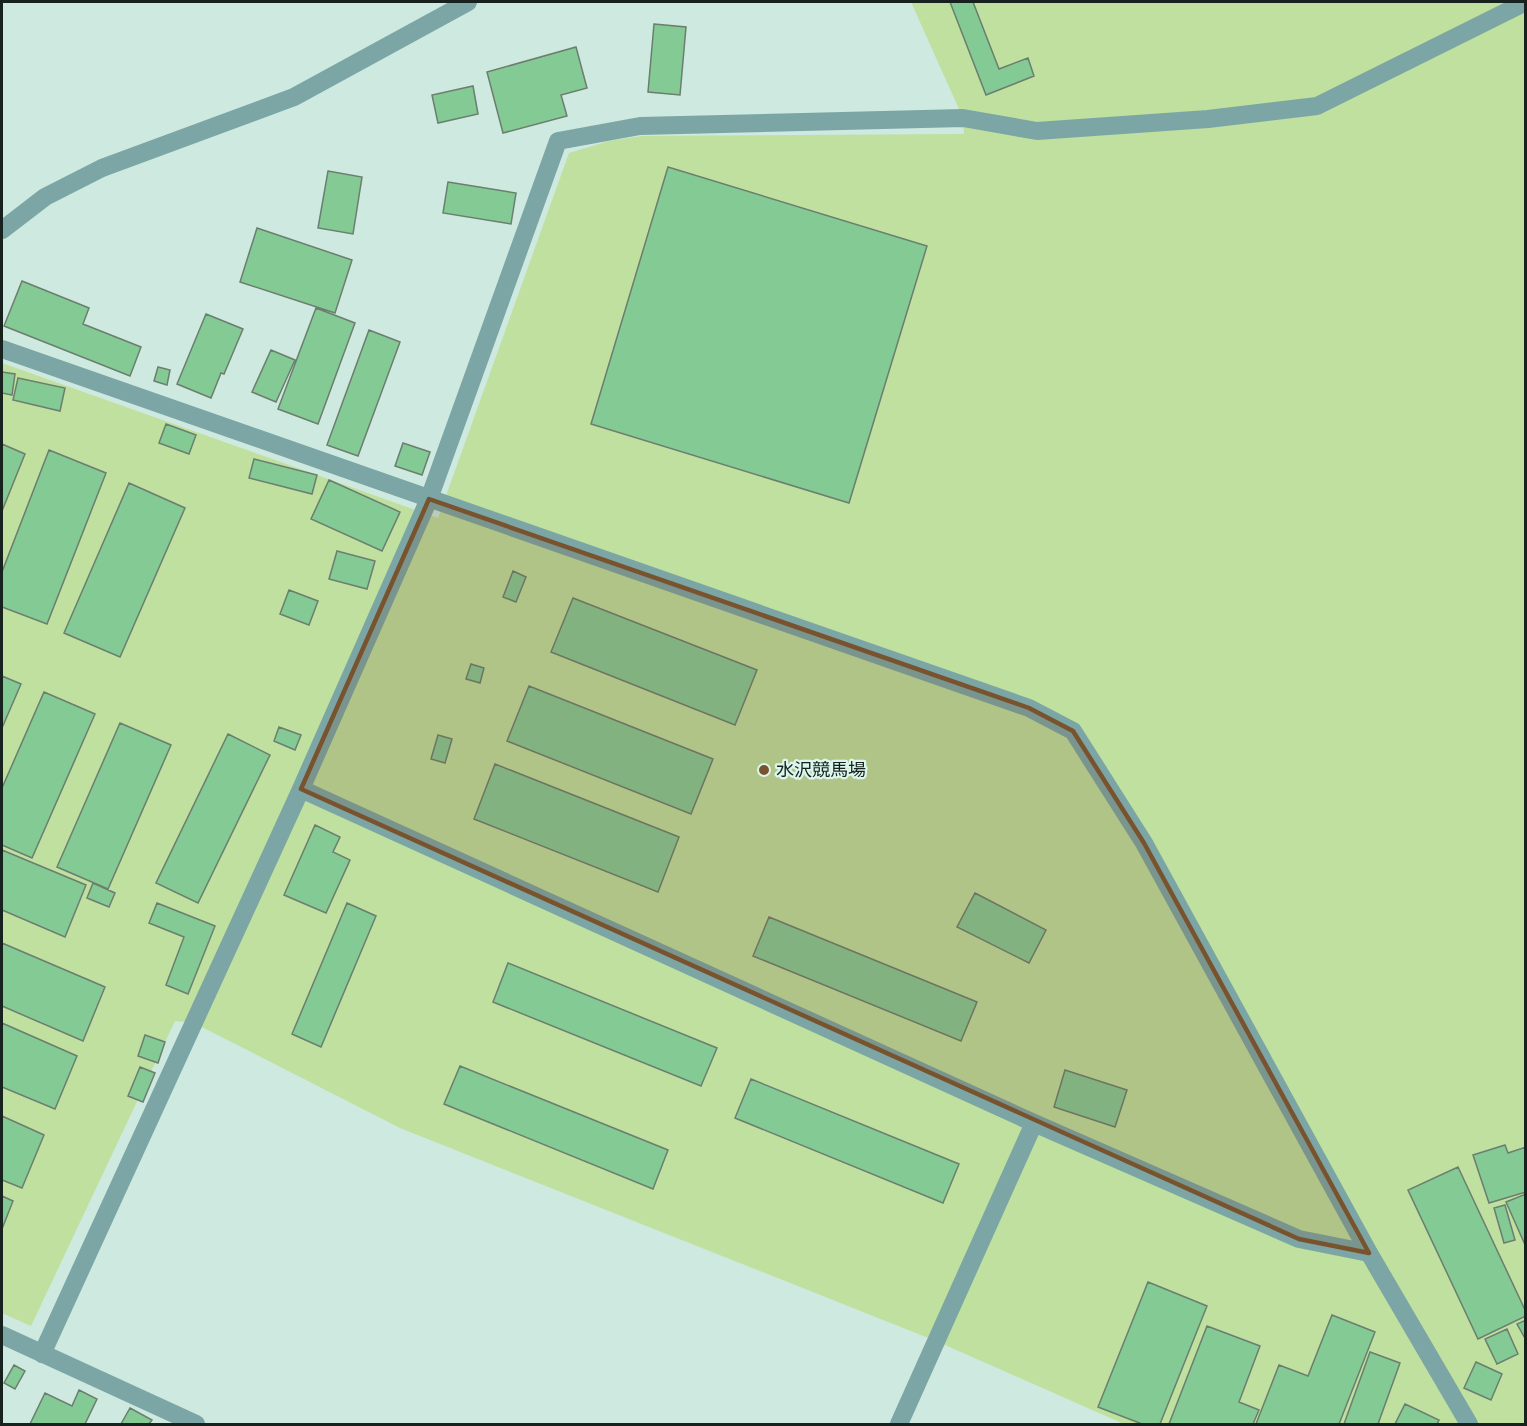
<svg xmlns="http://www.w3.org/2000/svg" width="1527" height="1426" font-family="Cabin,'Noto Sans JP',sans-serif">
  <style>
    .green { fill: #bfe09e }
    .building { fill: #84ca95; stroke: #6b7e6f; stroke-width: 1.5 }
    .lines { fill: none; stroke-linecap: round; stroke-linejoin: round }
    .minor { stroke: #7ba6a5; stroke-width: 18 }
    .marked { fill: #78532e; fill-opacity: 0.2; stroke: #78532e; stroke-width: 4.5; stroke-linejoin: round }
    .poi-dot { fill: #78532e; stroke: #dbf6ed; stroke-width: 2 }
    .labels { text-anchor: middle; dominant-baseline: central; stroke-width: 4.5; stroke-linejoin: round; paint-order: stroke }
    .poi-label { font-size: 18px; fill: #17211e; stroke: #dbf6ed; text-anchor: start }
  </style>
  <rect width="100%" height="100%" fill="#cee9df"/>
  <path class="green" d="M 911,2 L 1525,2 L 1525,1424 L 1124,1424 L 936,1341 L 400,1128 L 194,1023 L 175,1021 L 31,1326 L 2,1313 L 2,363 L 438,518 L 569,153 L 609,141 L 641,136 L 964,134 L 963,118 Z"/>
  <path class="building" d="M 950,2 L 973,2 L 999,69 L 1028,58 L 1034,76 L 986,95 Z
    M 654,24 L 686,27 L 680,95 L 648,92 Z
    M 576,47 L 587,88 L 561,95 L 567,116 L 503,133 L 487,72 Z
    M 473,86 L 478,114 L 438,123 L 432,95 Z
    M 668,167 L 927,246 L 849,503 L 591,424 Z
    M 328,171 L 362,177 L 353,234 L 318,228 Z
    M 448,182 L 516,193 L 511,224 L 443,213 Z
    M 257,228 L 352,260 L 335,313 L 240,282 Z
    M 22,281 L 89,308 L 83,324 L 141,347 L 130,376 L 4,326 Z
    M 316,308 L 355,323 L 318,424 L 278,409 Z
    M 206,314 L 243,329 L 224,374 L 221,373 L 211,398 L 177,384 Z
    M 369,330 L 400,342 L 358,456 L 327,445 Z
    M 271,350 L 295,360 L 276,402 L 252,392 Z
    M 158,367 L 170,370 L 167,385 L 154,381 Z
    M 2,372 L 15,374 L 12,395 L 2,393 Z
    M 18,378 L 65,388 L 60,411 L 13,400 Z
    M 166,424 L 196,435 L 189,454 L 159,443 Z
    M 403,443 L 430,452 L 422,475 L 395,466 Z
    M 2,444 L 25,454 L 2,511 Z
    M 49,450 L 106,473 L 47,624 L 2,607 L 2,572 Z
    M 254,459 L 317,475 L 312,494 L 249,478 Z
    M 329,480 L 400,512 L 382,551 L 311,519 Z
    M 129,483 L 185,508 L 120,657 L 64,633 Z
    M 337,551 L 375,561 L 367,589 L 329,579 Z
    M 513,571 L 526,577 L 516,602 L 503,597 Z
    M 289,590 L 318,601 L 309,625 L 280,614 Z
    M 573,598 L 757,670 L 735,725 L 551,652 Z
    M 471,664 L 484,668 L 480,683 L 466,679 Z
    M 2,676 L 21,684 L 2,728 Z
    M 529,686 L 713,759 L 691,814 L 507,741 Z
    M 44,692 L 95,714 L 32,858 L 2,845 L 2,788 Z
    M 120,723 L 171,745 L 108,889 L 57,867 Z
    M 279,727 L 301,735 L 295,750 L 274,741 Z
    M 228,734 L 270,755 L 198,903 L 156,883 Z
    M 438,735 L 452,739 L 445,763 L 431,759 Z
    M 495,764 L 679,837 L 658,892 L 474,819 Z
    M 315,825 L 340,837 L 333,852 L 350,860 L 326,913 L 284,895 Z
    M 2,850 L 86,885 L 65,937 L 2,910 Z
    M 93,883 L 115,893 L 109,907 L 87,898 Z
    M 975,893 L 1046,930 L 1029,963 L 957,927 Z
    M 157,903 L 215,926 L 188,994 L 166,985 L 184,937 L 149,923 Z
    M 347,903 L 376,916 L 321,1047 L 292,1034 Z
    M 769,917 L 977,1002 L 961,1041 L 753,956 Z
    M 2,943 L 105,987 L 83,1041 L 2,1006 Z
    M 508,963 L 717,1048 L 701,1086 L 493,1002 Z
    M 2,1023 L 77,1056 L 55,1109 L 2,1087 Z
    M 145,1035 L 165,1042 L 158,1063 L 138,1056 Z
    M 460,1066 L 668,1150 L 653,1189 L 444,1104 Z
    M 140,1067 L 155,1073 L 143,1102 L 128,1096 Z
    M 1065,1070 L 1127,1090 L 1115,1127 L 1054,1107 Z
    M 751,1079 L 959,1164 L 943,1203 L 735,1118 Z
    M 2,1116 L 44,1135 L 22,1188 L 2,1180 Z
    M 1505,1145 L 1508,1153 L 1526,1147 L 1526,1192 L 1489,1203 L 1473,1155 Z
    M 1458,1167 L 1526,1312 L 1526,1316 L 1478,1339 L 1408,1190 Z
    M 1526,1194 L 1526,1247 L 1506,1202 Z
    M 2,1196 L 13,1201 L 2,1229 Z
    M 1505,1205 L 1515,1240 L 1504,1243 L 1494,1208 Z
    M 1148,1282 L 1207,1306 L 1160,1424 L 1142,1424 L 1098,1407 Z
    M 1332,1315 L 1375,1332 L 1339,1424 L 1256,1424 L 1279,1365 L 1308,1376 Z
    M 1526,1320 L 1526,1340 L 1517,1324 Z
    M 1207,1326 L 1260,1346 L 1239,1402 L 1259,1410 L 1253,1424 L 1169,1424 Z
    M 1507,1329 L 1518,1354 L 1497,1364 L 1485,1339 Z
    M 1370,1352 L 1400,1363 L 1378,1424 L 1344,1424 Z
    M 1476,1362 L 1502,1374 L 1491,1400 L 1464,1388 Z
    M 14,1365 L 25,1371 L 15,1389 L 4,1383 Z
    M 79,1390 L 97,1399 L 85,1424 L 30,1424 L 45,1393 L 72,1406 Z
    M 1405,1404 L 1439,1420 L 1437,1424 L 1395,1424 Z
    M 130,1408 L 152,1420 L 149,1424 L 121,1424 Z"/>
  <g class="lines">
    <path class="minor" d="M 2,230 L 45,197 L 102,168 L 294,97 L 468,2
      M 2,349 L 1029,708 L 1073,731 L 1144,843 L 1369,1253 L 1469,1424
      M 301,789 L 1034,1123 L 1299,1239 L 1369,1253
      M 2,1335 L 196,1424
      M 42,1354 L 301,789 L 429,499 L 558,141 L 640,126 L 963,118 L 1037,131 L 1208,119 L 1317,106 L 1526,2
      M 899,1424 L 1034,1123"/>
  </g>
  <path class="marked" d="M 429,499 L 1029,708 L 1073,731 L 1144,843 L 1369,1253 L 1299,1239 L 301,789 Z"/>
  <circle class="poi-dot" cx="764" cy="770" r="6"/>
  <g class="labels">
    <g class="poi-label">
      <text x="776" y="770">水沢競馬場</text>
    </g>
  </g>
  <rect width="1527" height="1426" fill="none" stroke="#17211e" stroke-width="6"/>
</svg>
